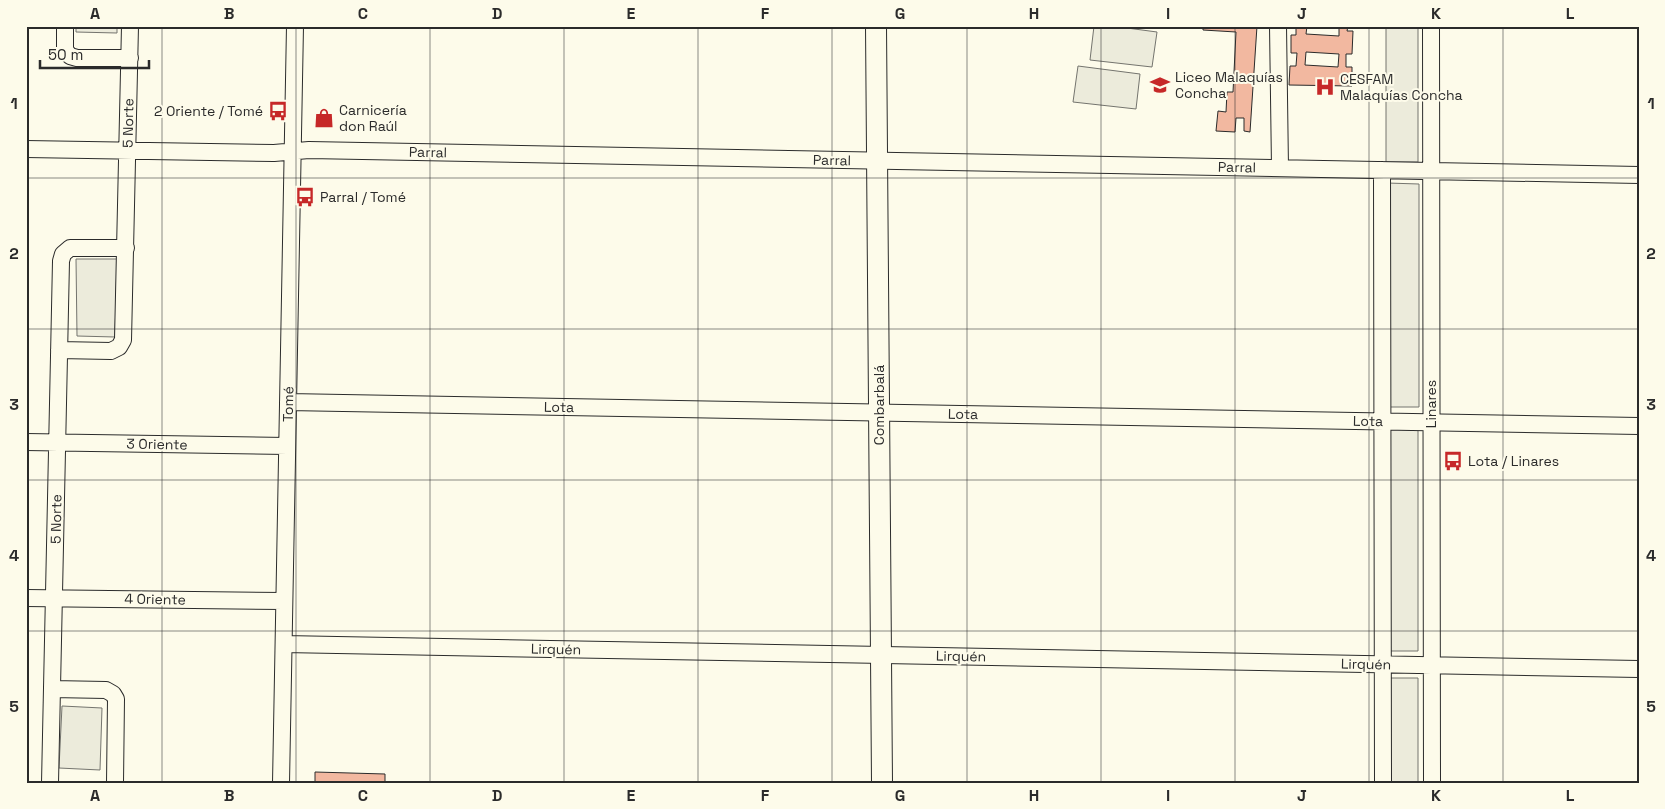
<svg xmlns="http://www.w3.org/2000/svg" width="1665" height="809" font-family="'Space Grotesk',sans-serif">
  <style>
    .green { fill: #ecebdb; stroke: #74746e }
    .building { fill: #f2b8a0; stroke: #2b2b2b; fill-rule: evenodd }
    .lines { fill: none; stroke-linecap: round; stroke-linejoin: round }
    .minor-casing { stroke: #2b2b2b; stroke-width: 18 }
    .major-casing { stroke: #2b2b2b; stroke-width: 22 }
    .minor { stroke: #fdfbea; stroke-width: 16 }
    .major { stroke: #fdfbea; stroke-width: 20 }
    .grid { fill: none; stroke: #2b2b2b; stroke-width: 1; stroke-opacity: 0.55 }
    .labels { text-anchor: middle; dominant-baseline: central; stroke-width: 4; stroke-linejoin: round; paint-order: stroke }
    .poi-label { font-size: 14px; fill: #2b2b2b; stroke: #fdfbea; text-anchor: start }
    .street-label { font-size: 14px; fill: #2b2b2b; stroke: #fdfbea }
    .neatline { fill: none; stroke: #2b2b2b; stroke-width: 2 }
    .grid-label { font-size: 16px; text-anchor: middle; font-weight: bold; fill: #2b2b2b }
  </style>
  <rect width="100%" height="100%" fill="#fdfbea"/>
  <path class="green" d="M 76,26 L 117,26 L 117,33 L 76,32 Z
    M 1094,26 L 1112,26 L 1157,32 L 1152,67 L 1090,60 Z
    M 1386,26 L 1418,26 L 1418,162 L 1386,162 Z
    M 1078,66 L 1140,74 L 1136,109 L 1073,102 Z
    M 1387,183 L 1419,184 L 1419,407 L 1387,407 Z
    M 76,259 L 117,259 L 115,337 L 77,336 Z
    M 1386,428 L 1418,428 L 1418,651 L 1386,651 Z
    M 1386,678 L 1418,678 L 1418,783 L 1386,783 Z
    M 62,706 L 102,708 L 100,770 L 59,768 Z"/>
  <path class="building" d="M 1203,26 L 1257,26 L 1250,132 L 1244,131 L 1244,118 L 1236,118 L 1235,132 L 1216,131 L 1218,111 L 1226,112 L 1227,92 L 1233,92 L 1236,32 L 1203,30 Z
    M 1296,26 L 1307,26 L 1306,34 L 1339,36 L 1339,26 L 1348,26 L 1347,31 L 1353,31 L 1352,54 L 1346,54 L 1346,67 L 1352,67 L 1352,86 L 1289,85 L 1290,66 L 1296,66 L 1297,53 L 1291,53 L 1291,35 L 1296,35 ZM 1306,52 L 1339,54 L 1338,67 L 1305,65 Z
    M 315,772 L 385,774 L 385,783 L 315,783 Z"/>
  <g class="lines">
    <defs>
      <path id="minor" d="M 65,26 L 65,50 L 70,56 L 77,58 L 130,58
        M 1278,26 L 1280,168
        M 1431,26 L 1432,783
        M 26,149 L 274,153 L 309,150 L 1639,175
        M 1382,170 L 1383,783
        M 59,350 L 111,351 L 119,347 L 123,340 L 130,26
        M 288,402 L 1639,426
        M 26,442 L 287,446
        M 26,598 L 284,601
        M 284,644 L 1639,669
        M 52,689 L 106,690 L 113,694 L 116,699 L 115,783
        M 50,783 L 61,261 L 63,254 L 70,248 L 126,248
        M 281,783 L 295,26"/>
      <path id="major" d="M 876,26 L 882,783"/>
    </defs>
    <use href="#minor" class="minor-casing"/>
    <use href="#major" class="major-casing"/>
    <use href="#minor" class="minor"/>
    <use href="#major" class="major"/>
  </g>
  <path class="grid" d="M 162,26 L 162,783M 296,26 L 296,783M 430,26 L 430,783M 564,26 L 564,783M 698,26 L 698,783M 832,26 L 832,783M 967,26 L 967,783M 1101,26 L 1101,783M 1235,26 L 1235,783M 1369,26 L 1369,783M 1503,26 L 1503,783M 26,178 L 1639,178M 26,329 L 1639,329M 26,480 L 1639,480M 26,631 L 1639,631"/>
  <defs>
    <symbol id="school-bare" viewBox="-9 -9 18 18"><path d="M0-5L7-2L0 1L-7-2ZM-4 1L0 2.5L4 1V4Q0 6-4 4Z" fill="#c62828" stroke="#fdfbea" stroke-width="2.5" paint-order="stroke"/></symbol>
    <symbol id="hospital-bare" viewBox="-9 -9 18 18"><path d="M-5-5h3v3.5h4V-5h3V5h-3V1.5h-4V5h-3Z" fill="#c62828" stroke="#fdfbea" stroke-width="2.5" paint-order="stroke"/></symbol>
    <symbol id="bus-bare" viewBox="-9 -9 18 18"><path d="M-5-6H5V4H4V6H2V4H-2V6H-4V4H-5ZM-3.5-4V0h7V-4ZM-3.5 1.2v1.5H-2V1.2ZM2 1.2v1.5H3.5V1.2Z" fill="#c62828" stroke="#fdfbea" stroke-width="2.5" paint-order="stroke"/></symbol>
    <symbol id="shop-bare" viewBox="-9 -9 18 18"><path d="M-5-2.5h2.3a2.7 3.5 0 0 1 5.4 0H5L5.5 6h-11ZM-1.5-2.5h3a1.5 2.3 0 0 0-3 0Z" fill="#c62828" stroke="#fdfbea" stroke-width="2.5" paint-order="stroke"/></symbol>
  </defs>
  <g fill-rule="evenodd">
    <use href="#school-bare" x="1146" y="71" width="28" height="28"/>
    <use href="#hospital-bare" x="1311" y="73" width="28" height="28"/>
    <use href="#bus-bare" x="264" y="97" width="28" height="28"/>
    <use href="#shop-bare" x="310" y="104" width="28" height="28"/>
    <use href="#bus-bare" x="291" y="183" width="28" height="28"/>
    <use href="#bus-bare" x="1439" y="447" width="28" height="28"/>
  </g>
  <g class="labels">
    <g class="poi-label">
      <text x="1175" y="77">Liceo Malaquías<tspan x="1175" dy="16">Concha</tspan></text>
      <text x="1340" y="79">CESFAM<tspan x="1340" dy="16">Malaquías Concha</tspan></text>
      <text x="339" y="110">Carnicería<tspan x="339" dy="16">don Raúl</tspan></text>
      <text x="263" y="111" text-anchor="end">2 Oriente / Tomé</text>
      <text x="320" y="197">Parral / Tomé</text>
      <text x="1468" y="461">Lota / Linares</text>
    </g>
    <g class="street-label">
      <text transform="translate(128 123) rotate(-89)">5 Norte</text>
      <text transform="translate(428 152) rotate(1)">Parral</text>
      <text transform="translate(832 160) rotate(1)">Parral</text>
      <text transform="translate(1237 167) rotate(1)">Parral</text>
      <text transform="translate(288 404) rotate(-89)">Tomé</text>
      <text transform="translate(1431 404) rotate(-90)">Linares</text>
      <text transform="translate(879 405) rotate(-90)">Combarbalá</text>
      <text transform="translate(559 407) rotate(1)">Lota</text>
      <text transform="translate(963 414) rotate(1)">Lota</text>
      <text transform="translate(1368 421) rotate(1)">Lota</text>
      <text transform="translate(157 444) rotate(1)">3 Oriente</text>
      <text transform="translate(56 519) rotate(-89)">5 Norte</text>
      <text transform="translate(155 599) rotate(1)">4 Oriente</text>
      <text transform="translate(556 649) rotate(1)">Lirquén</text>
      <text transform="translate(961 656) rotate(1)">Lirquén</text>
      <text transform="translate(1366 664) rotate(1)">Lirquén</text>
    </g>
  </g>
  <rect width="1665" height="809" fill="none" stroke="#fdfbea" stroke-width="55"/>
  <path d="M40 60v8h109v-8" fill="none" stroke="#2b2b2b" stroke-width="2.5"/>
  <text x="48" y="60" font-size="15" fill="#2b2b2b" stroke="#fdfbea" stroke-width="4" paint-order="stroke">50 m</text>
  <rect x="28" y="28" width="1610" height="754" class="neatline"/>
  <g class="grid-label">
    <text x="95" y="19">A</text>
    <text x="229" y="19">B</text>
    <text x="363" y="19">C</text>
    <text x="497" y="19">D</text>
    <text x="631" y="19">E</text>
    <text x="765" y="19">F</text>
    <text x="900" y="19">G</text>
    <text x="1034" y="19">H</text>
    <text x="1168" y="19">I</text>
    <text x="1302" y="19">J</text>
    <text x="1436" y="19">K</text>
    <text x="1570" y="19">L</text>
    <text x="14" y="109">1</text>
    <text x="1651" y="109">1</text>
    <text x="14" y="259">2</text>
    <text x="1651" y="259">2</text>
    <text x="14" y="410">3</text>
    <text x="1651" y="410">3</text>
    <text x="14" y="561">4</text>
    <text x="1651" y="561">4</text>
    <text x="14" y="712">5</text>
    <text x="1651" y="712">5</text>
    <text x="95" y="801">A</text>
    <text x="229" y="801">B</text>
    <text x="363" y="801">C</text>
    <text x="497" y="801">D</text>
    <text x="631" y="801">E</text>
    <text x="765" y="801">F</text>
    <text x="900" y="801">G</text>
    <text x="1034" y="801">H</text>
    <text x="1168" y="801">I</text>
    <text x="1302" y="801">J</text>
    <text x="1436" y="801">K</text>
    <text x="1570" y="801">L</text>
  </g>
</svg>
